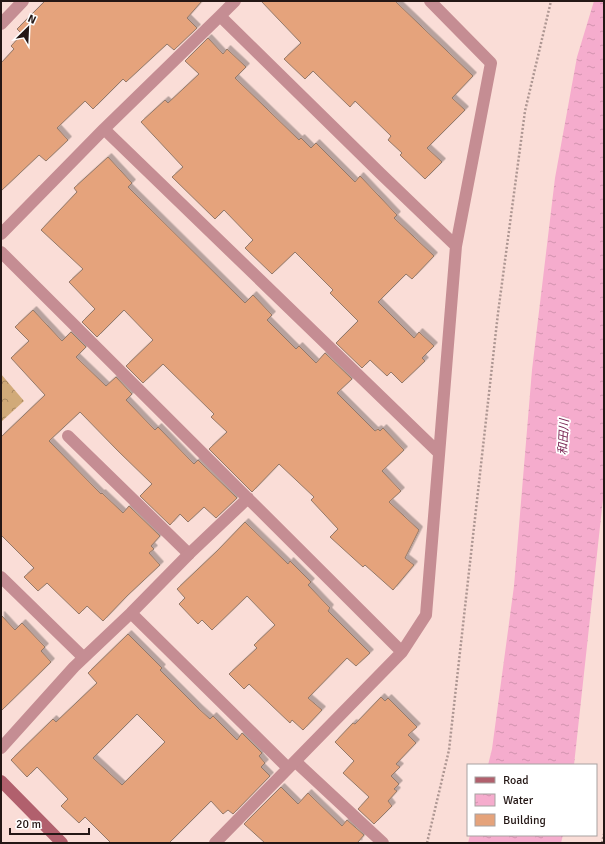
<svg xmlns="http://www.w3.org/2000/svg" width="605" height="844" font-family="Signika,'Noto Sans JP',sans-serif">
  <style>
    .park { fill: url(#park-crowns) }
    .water { fill: url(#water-ripples) }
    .building { fill: #e5a37b; stroke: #947969; fill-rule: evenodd; filter: url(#shadow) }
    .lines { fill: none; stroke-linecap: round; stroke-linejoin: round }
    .path { stroke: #ad9692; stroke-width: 2.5; stroke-dasharray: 2 2; stroke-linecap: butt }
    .lane { stroke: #c58d93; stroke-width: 12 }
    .street { stroke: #c58d93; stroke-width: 12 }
    .secondary { stroke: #b1606d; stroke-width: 12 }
    .labels { text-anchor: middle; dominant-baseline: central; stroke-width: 3.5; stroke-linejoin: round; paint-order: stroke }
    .water-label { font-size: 12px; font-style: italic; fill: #7b2855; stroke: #fff }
  </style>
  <defs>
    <pattern id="park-crowns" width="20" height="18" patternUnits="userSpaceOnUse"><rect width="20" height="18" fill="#d1aa79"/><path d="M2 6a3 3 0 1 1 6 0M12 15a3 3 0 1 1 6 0" fill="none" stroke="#a98962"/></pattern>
    <pattern id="water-ripples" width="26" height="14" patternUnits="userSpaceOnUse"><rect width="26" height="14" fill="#f5accd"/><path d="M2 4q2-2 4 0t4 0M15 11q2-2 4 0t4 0" fill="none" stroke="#d293af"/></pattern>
    <filter id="shadow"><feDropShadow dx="3.5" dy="-3.5" stdDeviation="0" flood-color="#0004"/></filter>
  </defs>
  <rect width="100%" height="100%" fill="#faddd7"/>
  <path class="park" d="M 1,374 L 24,401 L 1,422 Z"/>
  <path class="water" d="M 594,1 L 604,1 L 604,490 L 574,765 L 488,765 L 492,749 L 514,586 L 532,370 L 555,178 L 577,57 Z
    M 470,835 L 563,835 L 561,843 L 468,843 Z"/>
  <path class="building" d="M 45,1 L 202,1 L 187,18 L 197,28 L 174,50 L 167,44 L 126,82 L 123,79 L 93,109 L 85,101 L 57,128 L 68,140 L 46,161 L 39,155 L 1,191 L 1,63 L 14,49 L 11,46 L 22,34 L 17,29 Z
    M 261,1 L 395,1 L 473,76 L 452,98 L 465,110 L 427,148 L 442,162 L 425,179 L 400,155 L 402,153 L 388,140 L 391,136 L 355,101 L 350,107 L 313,71 L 305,79 L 284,59 L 301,43 Z
    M 208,38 L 223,54 L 227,49 L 246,67 L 235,78 L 299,140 L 301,138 L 311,148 L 316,143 L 355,182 L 360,176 L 397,215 L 394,218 L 434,256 L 412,279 L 406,274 L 378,302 L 414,338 L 419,332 L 434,346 L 422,358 L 425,361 L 402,383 L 391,372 L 387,376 L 370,360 L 362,368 L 336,343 L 358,321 L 330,293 L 333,290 L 295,252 L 272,274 L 245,248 L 253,240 L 224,210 L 215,219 L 172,177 L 183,167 L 141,122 L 165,100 L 168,103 L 199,74 L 185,61 Z
    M 108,157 L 132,183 L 128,187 L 245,303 L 253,295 L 272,315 L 267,320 L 296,349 L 299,346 L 316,363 L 325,353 L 352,379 L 337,393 L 375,431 L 378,429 L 380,431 L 383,428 L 404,450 L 382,471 L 401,491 L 389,502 L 419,530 L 405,558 L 414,565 L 393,590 L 365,565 L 363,567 L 330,537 L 338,529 L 311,500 L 314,497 L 279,464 L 252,492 L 209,449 L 227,432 L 211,417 L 214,414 L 163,364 L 143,383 L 126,366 L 153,340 L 124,310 L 97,337 L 82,322 L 95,309 L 69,282 L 83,269 L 41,230 L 77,192 L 74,188 Z
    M 33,310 L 62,341 L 71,332 L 86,347 L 76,357 L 106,386 L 116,377 L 132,394 L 126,400 L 155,430 L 158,427 L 194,464 L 198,460 L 237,498 L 216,518 L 204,507 L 188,522 L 180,514 L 170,525 L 140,496 L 152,484 L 118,451 L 80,412 L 49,441 L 101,494 L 102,493 L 123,513 L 129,506 L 160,536 L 151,546 L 154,549 L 149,553 L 160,565 L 127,596 L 103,621 L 87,606 L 79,614 L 47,583 L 38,591 L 24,577 L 34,568 L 1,535 L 1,437 L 45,395 L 11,358 L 29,341 L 15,327 Z
    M 245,522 L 288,564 L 290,561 L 311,582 L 308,585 L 330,608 L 328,611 L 370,653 L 356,666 L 347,658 L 308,698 L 322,710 L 303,730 L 292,720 L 290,723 L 249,684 L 244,689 L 229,674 L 257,648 L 254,645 L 275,625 L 247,596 L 212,630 L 202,620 L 198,624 L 179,604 L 185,598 L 177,589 L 217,551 Z
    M 1,615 L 15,630 L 22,623 L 45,647 L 41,651 L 51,662 L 1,711 Z
    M 128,634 L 162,668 L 160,670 L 199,709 L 210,719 L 213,716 L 237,740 L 242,733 L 262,753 L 259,756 L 265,763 L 261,767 L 270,776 L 233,814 L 228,810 L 223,814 L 211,801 L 169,843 L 111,843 L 85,817 L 79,823 L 61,806 L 68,799 L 37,767 L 27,777 L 11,760 L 53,719 L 56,722 L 97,683 L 88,673 ZM 137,714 L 165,742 L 122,785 L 93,758 Z
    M 381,697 L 385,701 L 388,698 L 417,727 L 408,735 L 416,743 L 396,764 L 400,767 L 391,776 L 399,784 L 394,789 L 397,791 L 388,801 L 392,806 L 374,824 L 358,809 L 369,797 L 343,773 L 354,761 L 335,742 L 353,723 L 355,724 Z
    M 281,787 L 298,804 L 308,793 L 342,826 L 347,820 L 364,835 L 358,842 L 359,843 L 265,843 L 244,824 Z"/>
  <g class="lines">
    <path class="path" d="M 427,843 L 449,750 L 498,313 L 525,111 L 551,1
      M 602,843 L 604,834"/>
    <path class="lane" d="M 68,436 L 189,554
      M 296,762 L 383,843"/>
    <path class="street" d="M 220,16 L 381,174 L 456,246
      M 1,24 L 23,1
      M 104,129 L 439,453
      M 1,234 L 104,129 L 220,16 L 235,1
      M 1,252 L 402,652
      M 1,577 L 83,657
      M 131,613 L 288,768
      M 1,748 L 74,667 L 131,613 L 189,554 L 248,498
      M 215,843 L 402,652 L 426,615 L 456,246 L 491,63 L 430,1"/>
    <path class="secondary" d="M 1,781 L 62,843"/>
  </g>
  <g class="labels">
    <g class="water-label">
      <text transform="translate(564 437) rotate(-87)">和田川</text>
    </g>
  </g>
  <rect width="605" height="844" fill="none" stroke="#241715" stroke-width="4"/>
  <rect x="467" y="764" width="130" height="72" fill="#ffffff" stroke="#a7a2a1"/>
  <rect x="475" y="777" width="20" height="6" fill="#b1606d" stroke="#a7a2a1"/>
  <text x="503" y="784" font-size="12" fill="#241715">Road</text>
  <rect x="475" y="794" width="20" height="12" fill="url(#water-ripples)" stroke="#a7a2a1"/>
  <text x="503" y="804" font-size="12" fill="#241715">Water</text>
  <rect x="475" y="814" width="20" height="12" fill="#e5a37b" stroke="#a7a2a1"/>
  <text x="503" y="824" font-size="12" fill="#241715">Building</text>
  <g transform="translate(28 28) rotate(24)" stroke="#ffffff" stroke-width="3" paint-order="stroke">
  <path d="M0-3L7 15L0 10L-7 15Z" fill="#241715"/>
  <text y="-6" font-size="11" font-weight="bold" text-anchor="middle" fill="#241715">N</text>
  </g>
  <path d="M10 828v6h79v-6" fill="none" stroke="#241715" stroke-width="2"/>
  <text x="16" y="828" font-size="12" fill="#241715" stroke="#ffffff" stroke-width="3" paint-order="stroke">20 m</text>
</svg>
